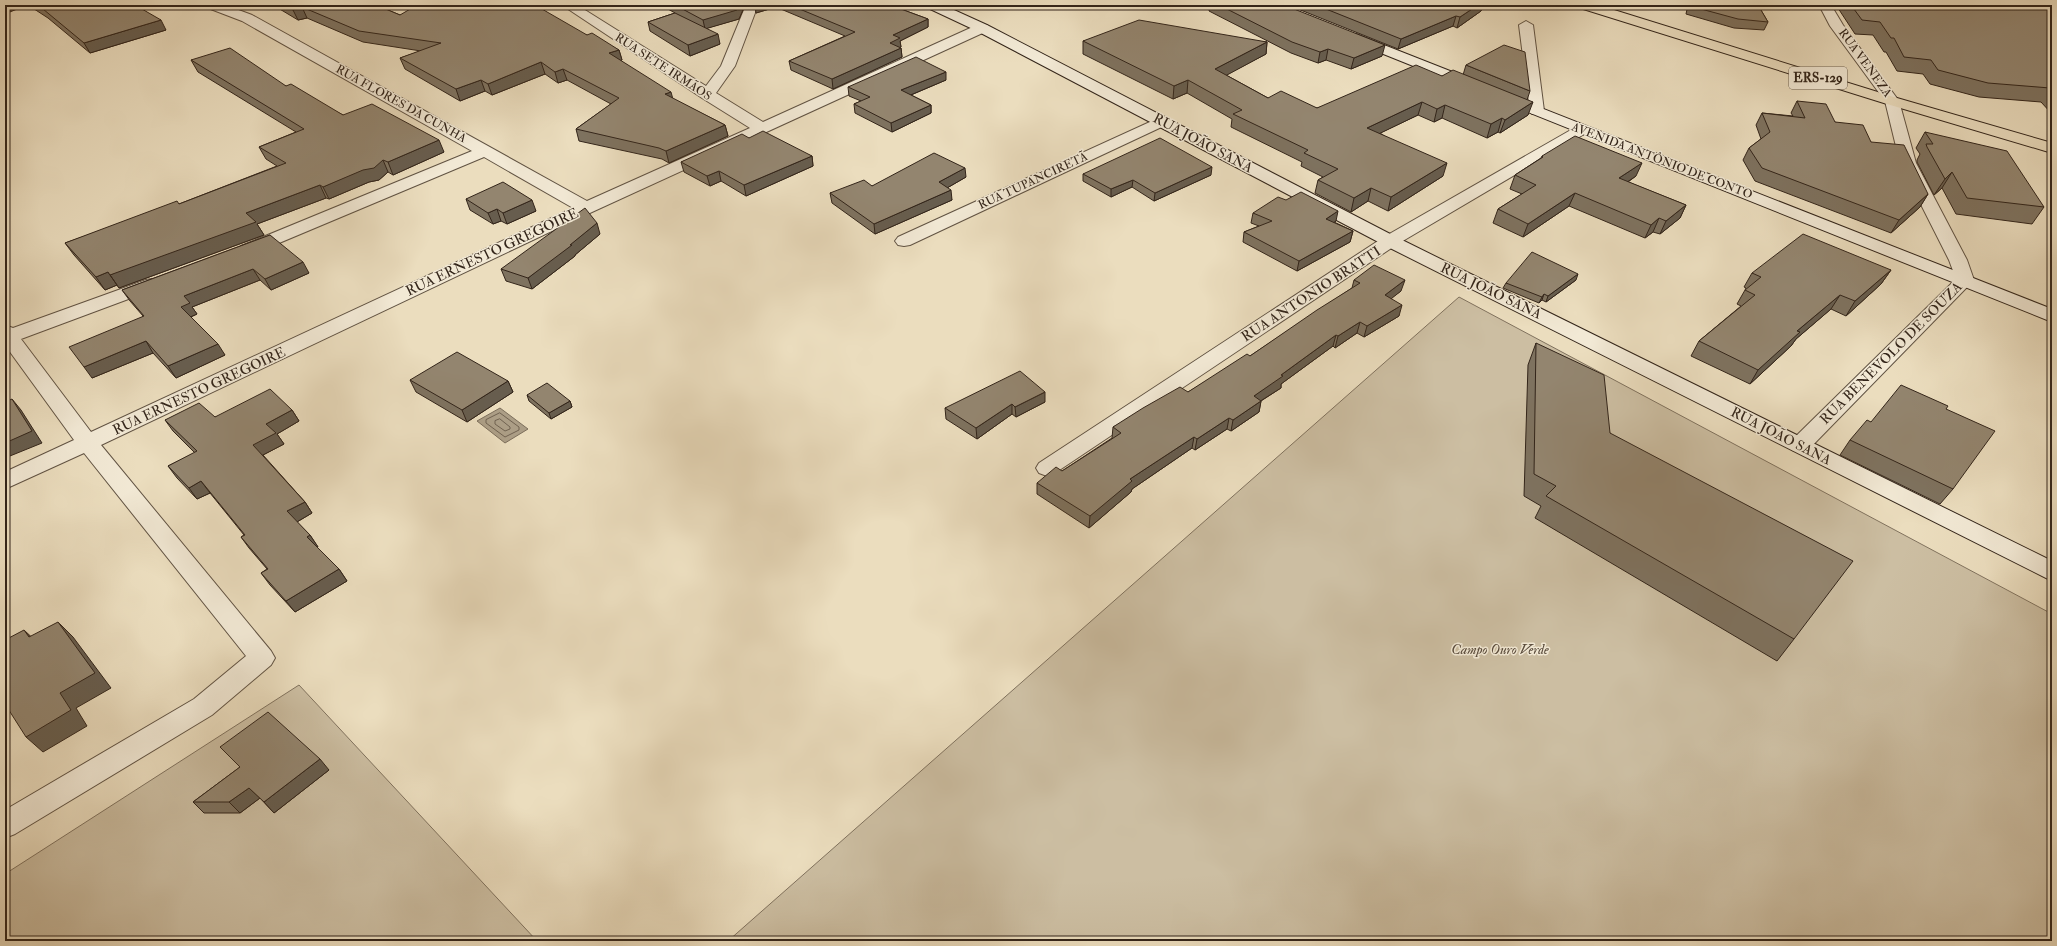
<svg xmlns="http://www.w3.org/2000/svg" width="2057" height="946" font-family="'IM FELL Double Pica',serif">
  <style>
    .green { fill: #ccbea2; stroke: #80725e }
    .water { fill: #ac9e86; stroke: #7c6e5b }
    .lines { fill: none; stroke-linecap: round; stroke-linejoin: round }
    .shore { stroke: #706250; stroke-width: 1 }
    .street-casing { stroke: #615343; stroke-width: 2 }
    .secondary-casing { stroke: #33251a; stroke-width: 2 }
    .primary-casing { stroke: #33251a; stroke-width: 2 }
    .street { fill: #f2e9d5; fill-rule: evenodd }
    .secondary { fill: #f2e9d5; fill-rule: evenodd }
    .primary { fill: #ebddbe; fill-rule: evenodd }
    .wall { fill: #7e725f; stroke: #33251a }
    .shaded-wall { fill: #675d4e; stroke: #33251a }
    .building { fill: #93856f; stroke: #33251a }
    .labels { text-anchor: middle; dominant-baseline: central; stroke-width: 3; stroke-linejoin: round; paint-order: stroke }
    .far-street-label { font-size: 12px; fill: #33251a; stroke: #f2e9d5 }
    .shield { fill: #f2e9d5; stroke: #6c6052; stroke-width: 1 }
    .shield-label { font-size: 13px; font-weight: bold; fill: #33251a }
    .street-label { font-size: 14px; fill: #33251a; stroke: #f2e9d5 }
    .park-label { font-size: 14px; font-style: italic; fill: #594b3c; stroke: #f2e9d5 }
  </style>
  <rect width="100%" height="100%" fill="#ebddbe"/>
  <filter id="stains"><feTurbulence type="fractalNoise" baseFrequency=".005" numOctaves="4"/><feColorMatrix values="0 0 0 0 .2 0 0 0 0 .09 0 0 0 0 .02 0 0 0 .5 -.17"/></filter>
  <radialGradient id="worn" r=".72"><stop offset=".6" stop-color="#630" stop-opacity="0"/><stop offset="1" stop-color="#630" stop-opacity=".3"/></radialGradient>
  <path class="green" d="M 1459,297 L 2052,614 L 2052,941 L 728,941 Z
    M 299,685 L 537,941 L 5,941 L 5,874 Z"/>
  <path class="water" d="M 500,408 L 528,429 L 505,443 L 477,421 Z"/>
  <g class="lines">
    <path class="shore" d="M 500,413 L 519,427 L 519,430 L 505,437 L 486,423 L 486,420 Z
      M 500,419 L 510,427 L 510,429 L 505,431 L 495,424 L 495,421 Z"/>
    <defs>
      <path id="street" d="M 207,5 L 225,5 L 252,15 L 587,201 L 750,128 L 702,98 L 562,5 L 577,5 L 706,86 L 721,66 L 746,5 L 758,5 L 735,66 L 716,93 L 763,122 L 977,25 L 987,25 L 989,28 L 987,31 L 592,212 L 101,445 L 271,651 L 275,658 L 271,665 L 212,715 L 15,834 L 5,838 L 5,810 L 194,699 L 246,656 L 84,453 L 5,489 L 5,472 L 74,440 L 5,345 L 5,325 L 13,328 L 146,280 L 152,279 L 158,280 L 161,284 L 158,288 L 21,339 L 91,432 L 573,208 L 484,157 L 253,254 L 247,255 L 241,254 L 238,250 L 241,246 L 472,151 L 242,21 L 208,8 Z
        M 1819,5 L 1831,5 L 1843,25 L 1899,101 L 1916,163 L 1967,260 L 1974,280 L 1808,450 L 1800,452 L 1792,450 L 1789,445 L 1792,440 L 1956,279 L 1949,260 L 1900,163 L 1885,101 L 1830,26 Z
        M 1526,21 L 1533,25 L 1544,111 L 1542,114 L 1532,114 L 1530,111 L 1519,25 Z
        M 1163,116 L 1168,118 L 1171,121 L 1168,124 L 910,245 L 904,246 L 898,245 L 895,241 L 898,237 Z
        M 1581,125 L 1586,127 L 1589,130 L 1586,133 L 1396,245 L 1055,473 L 1047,476 L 1039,473 L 1036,468 L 1039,463 L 1384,237 L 1576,127 Z"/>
      <path id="secondary" d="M 927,5 L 943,5 L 987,25 L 1396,237 L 2052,561 L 2052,581 L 1384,245 L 977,31 L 928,8 Z
        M 1356,34 L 1478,82 L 1480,85 L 1478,88 L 1468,88 L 1351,41 L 1349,38 L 1351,35 Z
        M 1503,93 L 2052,309 L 2052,322 L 1498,100 L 1496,97 L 1498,94 Z"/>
      <path id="primary" d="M 1579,5 L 1598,5 L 1897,98 L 2052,143 L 2052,153 L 1887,104 L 1580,8 Z"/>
    </defs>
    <use href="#street" class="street-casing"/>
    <use href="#secondary" class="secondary-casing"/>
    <use href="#primary" class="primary-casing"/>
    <use href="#street" class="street"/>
    <use href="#secondary" class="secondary"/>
    <use href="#primary" class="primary"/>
  </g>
  <path class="wall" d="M 28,5 L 135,5 L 166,30 L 90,53 L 48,18 Z
    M 273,5 L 376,5 L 400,15 L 587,35 L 619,50 L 622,60 L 621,61 L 673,99 L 725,125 L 728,136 L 669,163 L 662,159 L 579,141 L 576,129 L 611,104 L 567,80 L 558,83 L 545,74 L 492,95 L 485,91 L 460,101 L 405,69 L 400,58 L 421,51 L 363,42 L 307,18 L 298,20 Z
    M 661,5 L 745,5 L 739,19 L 707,28 L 720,44 L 690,56 L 650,31 L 648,22 L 675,13 Z
    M 755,5 L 890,5 L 928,19 L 928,27 L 900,41 L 901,47 L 899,48 L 901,48 L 902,57 L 833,89 L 791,70 L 789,61 L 845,36 L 776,7 L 756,13 Z
    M 1210,5 L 1284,5 L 1382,56 L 1351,69 L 1326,60 L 1318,63 L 1291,53 L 1209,11 Z
    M 1288,5 L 1483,5 L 1481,11 L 1457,28 L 1453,26 L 1398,49 Z
    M 1688,5 L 1758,5 L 1768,22 L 1764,30 L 1734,28 L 1686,14 Z
    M 1836,5 L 2052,5 L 2052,114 L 2041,102 L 1979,97 L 1930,84 L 1923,74 L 1897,71 L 1886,52 L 1884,52 L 1873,35 L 1855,34 Z
    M 1083,41 L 1267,42 L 1266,54 L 1226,75 L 1268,98 L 1317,108 L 1442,76 L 1463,75 L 1466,65 L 1530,91 L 1527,100 L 1528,115 L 1500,133 L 1498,132 L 1487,138 L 1442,118 L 1434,122 L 1418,115 L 1380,133 L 1443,176 L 1388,211 L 1368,201 L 1351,212 L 1315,193 L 1318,180 L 1323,177 L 1301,166 L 1302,162 L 1231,127 L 1232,119 L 1187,93 L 1173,99 L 1083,54 Z
    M 191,60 L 286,86 L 343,115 L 444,152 L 393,175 L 388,172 L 379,180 L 369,182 L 329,199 L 326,198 L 257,224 L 264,235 L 119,288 L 117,285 L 105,290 L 74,255 L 65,243 L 179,204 L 277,166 L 266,159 L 259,147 L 296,132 L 198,72 Z
    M 946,80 L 911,95 L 931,105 L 931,113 L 892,132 L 855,113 L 854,104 L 861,101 L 849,96 L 848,87 Z
    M 1797,101 L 1871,142 L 1928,194 L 1920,207 L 1891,233 L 1755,181 L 1743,160 L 1749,148 L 1761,139 L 1756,125 L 1762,113 L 1793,116 L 1791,113 Z
    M 1925,132 L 2044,207 L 2032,224 L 1956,214 L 1942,188 L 1934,195 L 1917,162 L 1917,160 L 1920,154 L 1916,148 Z
    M 749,138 L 812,156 L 813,166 L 746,196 L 721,181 L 710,186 L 684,172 L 681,162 Z
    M 1542,156 L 1636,176 L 1628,182 L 1686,205 L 1680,218 L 1660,234 L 1653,232 L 1645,238 L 1569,206 L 1523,237 L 1493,223 L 1498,209 L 1522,194 L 1510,189 L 1515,175 L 1541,158 Z
    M 1083,174 L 1211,175 L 1154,201 L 1132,187 L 1111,197 L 1083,181 Z
    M 966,177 L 947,188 L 952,200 L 875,234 L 832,203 L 830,193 L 872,186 Z
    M 466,199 L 536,211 L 507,224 L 501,221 L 493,224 L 470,210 Z
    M 1253,213 L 1336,221 L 1334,222 L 1353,231 L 1350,242 L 1297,271 L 1243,242 L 1244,232 L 1259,226 L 1251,223 Z
    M 600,234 L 575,255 L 575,256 L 532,289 L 506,281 L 501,269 Z
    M 270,235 L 309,273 L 271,290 L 260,280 L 192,307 L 197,314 L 191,317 L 225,355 L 176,378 L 153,353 L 92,378 L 143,316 L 130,301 L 122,290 Z
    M 1891,270 L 1881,284 L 1846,316 L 1831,309 L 1796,339 L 1791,346 L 1750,384 L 1691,356 L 1699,341 L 1741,306 L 1737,304 L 1745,290 L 1746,288 L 1744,287 L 1752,273 Z
    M 1354,280 L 1401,291 L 1391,298 L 1399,316 L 1364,337 L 1357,333 L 1335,348 L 1333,346 L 1281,384 L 1281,388 L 1261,401 L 1259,412 L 1231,431 L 1227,429 L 1195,450 L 1192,448 L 1132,489 L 1131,492 L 1089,528 L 1037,494 L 1037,483 L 1062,471 L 1112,438 L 1113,427 L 1188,392 L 1250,356 L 1352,288 Z
    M 1576,280 L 1546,302 L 1542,300 L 1539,303 L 1503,288 L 1506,283 Z
    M 1536,343 L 1610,433 L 1794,639 L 1777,661 L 1535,518 L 1541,506 L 1524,496 L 1528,365 Z
    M 410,380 L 508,381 L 513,392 L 467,422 L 416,392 Z
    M 527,395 L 570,401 L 572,407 L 551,419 L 529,401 Z
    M 1045,402 L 1016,417 L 1012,414 L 977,439 L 946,419 L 945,408 Z
    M 1946,409 L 1953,489 L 1940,504 L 1840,455 L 1850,440 L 1871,422 Z
    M 292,410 L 299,421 L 277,434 L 284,444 L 263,455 L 305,502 L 312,513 L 297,522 L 310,535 L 318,547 L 317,547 L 339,569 L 347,581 L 295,612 L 270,585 L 261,573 L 267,569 L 249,548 L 241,537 L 244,535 L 210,493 L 197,499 L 177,478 L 168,466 L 195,453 L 173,431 L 165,420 L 215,417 Z
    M 220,747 L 329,770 L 274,813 L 260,798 L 240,813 L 204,813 L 193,802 L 240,767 Z"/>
  <path class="shaded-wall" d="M 5,5 L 27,5 L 5,14 Z
    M 739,5 L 745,5 L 739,19 L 705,29 L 703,20 Z
    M 755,5 L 776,5 L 776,7 L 756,13 Z
    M 1478,5 L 1483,5 L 1481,11 L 1457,28 L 1460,17 Z
    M 302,7 L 307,18 L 298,20 L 293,10 Z
    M 1456,16 L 1453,26 L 1398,49 L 1401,39 Z
    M 928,19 L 928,27 L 900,41 L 901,47 L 890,52 L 890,43 L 893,35 Z
    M 161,20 L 166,30 L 90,53 L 84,43 Z
    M 718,34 L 720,44 L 690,56 L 688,45 Z
    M 1267,42 L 1266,54 L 1214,82 L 1215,69 Z
    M 1385,45 L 1382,56 L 1351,69 L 1354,58 Z
    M 901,48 L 902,57 L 833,89 L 832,79 Z
    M 1328,49 L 1326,60 L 1318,63 L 1320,52 Z
    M 619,50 L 622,60 L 612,64 L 609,53 Z
    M 541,62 L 545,74 L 492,95 L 488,84 Z
    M 563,69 L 567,80 L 558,83 L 555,72 Z
    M 946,72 L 946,80 L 901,99 L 901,90 Z
    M 481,80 L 485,91 L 460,101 L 456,89 Z
    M 1188,80 L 1187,93 L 1173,99 L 1174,86 Z
    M 671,92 L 674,103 L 665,94 Z
    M 1422,102 L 1418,115 L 1364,141 L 1367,128 Z
    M 1533,102 L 1528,115 L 1500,133 L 1505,120 Z
    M 931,105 L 931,113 L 892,132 L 891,123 Z
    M 1445,105 L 1442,118 L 1434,122 L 1437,109 Z
    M 1502,118 L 1498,132 L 1487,138 L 1491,124 Z
    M 725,125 L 728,136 L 669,163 L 666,151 Z
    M 439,140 L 444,152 L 393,175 L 388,162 Z
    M 812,156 L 813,166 L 746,196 L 744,185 Z
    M 383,160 L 388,172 L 379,180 L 369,182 L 329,199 L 323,187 Z
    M 1447,163 L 1443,176 L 1388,211 L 1391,197 Z
    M 1642,163 L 1636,176 L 1614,191 L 1619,178 Z
    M 1212,167 L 1211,175 L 1154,201 L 1155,193 Z
    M 965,168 L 966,177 L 940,192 L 939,182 Z
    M 719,171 L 721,181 L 710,186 L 707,176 Z
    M 1952,172 L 1942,188 L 1934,195 L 1945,179 Z
    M 1133,180 L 1132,187 L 1111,197 L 1111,189 Z
    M 320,185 L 326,198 L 257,224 L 264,235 L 119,288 L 110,275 L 246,213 Z
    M 1371,188 L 1368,201 L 1351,212 L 1354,198 Z
    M 951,190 L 952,200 L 875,234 L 874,224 Z
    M 1575,193 L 1569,206 L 1523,237 L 1528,224 Z
    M 1928,194 L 1920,207 L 1891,233 L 1899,220 Z
    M 532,200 L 536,211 L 507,224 L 503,213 Z
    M 1686,205 L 1680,218 L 1660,234 L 1666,221 Z
    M 497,209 L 501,221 L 493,224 L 488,213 Z
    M 1338,211 L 1336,221 L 1324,229 L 1326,219 Z
    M 1659,218 L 1653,232 L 1645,238 L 1651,225 Z
    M 597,223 L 600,234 L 575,255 L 575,256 L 532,289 L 528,278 Z
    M 1353,231 L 1350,242 L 1297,271 L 1299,261 Z
    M 303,262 L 309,273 L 271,290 L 265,279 Z
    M 253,269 L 260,280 L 192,307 L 197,314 L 188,318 L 181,307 L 184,296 Z
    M 1891,270 L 1881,284 L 1846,316 L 1855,301 Z
    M 108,272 L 117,285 L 105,290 L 96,277 Z
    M 1578,274 L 1576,280 L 1546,302 L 1548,296 Z
    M 1405,280 L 1401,291 L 1382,306 L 1385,295 Z
    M 1544,294 L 1542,300 L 1539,303 L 1542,297 Z
    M 1840,295 L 1831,309 L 1796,339 L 1791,346 L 1750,384 L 1758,370 L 1797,331 Z
    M 1402,305 L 1399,316 L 1364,337 L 1367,326 Z
    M 1360,322 L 1357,333 L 1335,348 L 1338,336 Z
    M 1336,335 L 1333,346 L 1281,384 L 1281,388 L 1251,407 L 1254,396 L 1281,375 Z
    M 146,341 L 153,353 L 92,378 L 84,367 Z
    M 218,344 L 225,355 L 176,378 L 168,366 Z
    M 508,381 L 513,392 L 467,422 L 462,410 Z
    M 1045,392 L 1045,402 L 1016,417 L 1015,407 Z
    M 12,399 L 21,410 L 42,443 L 5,458 L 5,443 Z
    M 570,401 L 572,407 L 551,419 L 549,413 Z
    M 1261,401 L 1259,412 L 1231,431 L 1233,420 Z
    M 1012,404 L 1012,414 L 977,439 L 976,428 Z
    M 292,410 L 299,421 L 277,434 L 284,444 L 261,456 L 253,445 L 266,424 Z
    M 1229,418 L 1227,429 L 1195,450 L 1197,439 Z
    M 1194,437 L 1192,448 L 1132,489 L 1131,492 L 1089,528 L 1090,516 L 1130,479 Z
    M 201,481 L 210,493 L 197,499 L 189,488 Z
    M 305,502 L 312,513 L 295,523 L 287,511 Z
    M 310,535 L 318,547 L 315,548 L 307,537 Z
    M 339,569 L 347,581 L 295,612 L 286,601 Z
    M 58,622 L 73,637 L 111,688 L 76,708 L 87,726 L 43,752 L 26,737 L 60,693 Z
    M 24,630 L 40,645 L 29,637 Z
    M 320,759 L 329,770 L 274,813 L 264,802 Z
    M 249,788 L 260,798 L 240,813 L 229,802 Z"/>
  <path class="building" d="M 37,5 L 135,5 L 161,20 L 84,43 L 43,9 Z
    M 285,5 L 376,5 L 400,15 L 417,5 L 535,5 L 587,35 L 592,33 L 619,50 L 609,53 L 671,92 L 665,94 L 725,125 L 666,151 L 659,148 L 576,129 L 619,98 L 563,69 L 555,72 L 541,62 L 488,84 L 481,80 L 456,89 L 400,58 L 441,43 L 359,31 L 302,7 L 293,10 Z
    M 675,5 L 739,5 L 737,10 L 703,20 Z
    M 790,5 L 890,5 L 928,19 L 893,35 L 900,38 L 890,43 L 901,48 L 832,79 L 789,61 L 855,32 Z
    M 1219,5 L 1284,5 L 1385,45 L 1354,58 L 1328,49 L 1320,52 L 1292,42 Z
    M 1316,5 L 1478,5 L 1460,17 L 1456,16 L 1401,39 Z
    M 1690,5 L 1758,5 L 1768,22 L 1738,19 L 1690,6 Z
    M 1851,5 L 2052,5 L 2052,90 L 2050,88 L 1988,83 L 1938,70 L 1931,60 L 1904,57 L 1894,38 L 1891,38 L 1880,22 L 1862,20 Z
    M 675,13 L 718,34 L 688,45 L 648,22 Z
    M 1139,20 L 1267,42 L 1215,69 L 1268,98 L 1281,91 L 1317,108 L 1416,65 L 1442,76 L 1453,70 L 1533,102 L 1505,120 L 1502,118 L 1491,124 L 1445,105 L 1437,109 L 1422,102 L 1367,128 L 1447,163 L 1391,197 L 1371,188 L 1354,198 L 1318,180 L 1338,169 L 1304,153 L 1308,150 L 1233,114 L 1242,110 L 1188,80 L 1174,86 L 1083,41 Z
    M 1504,45 L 1525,52 L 1530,91 L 1466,65 Z
    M 230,48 L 286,86 L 291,84 L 343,115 L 372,104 L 439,140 L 388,162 L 383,160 L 374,168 L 363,170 L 323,187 L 320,185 L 246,213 L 256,222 L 110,275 L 108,272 L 96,277 L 65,243 L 177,201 L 179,204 L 286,163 L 259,147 L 304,129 L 191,60 Z
    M 916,57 L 946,72 L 901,90 L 931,105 L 891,123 L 854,104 L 870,97 L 848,87 Z
    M 1797,101 L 1826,104 L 1835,122 L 1863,125 L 1871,142 L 1904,145 L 1928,194 L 1899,220 L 1762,168 L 1749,148 L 1770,132 L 1762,113 L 1805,118 Z
    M 763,131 L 812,156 L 744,185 L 719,171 L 707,176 L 681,162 L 742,134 L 749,138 Z
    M 1925,132 L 2007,151 L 2044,207 L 1967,198 L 1952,172 L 1945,179 L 1927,147 L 1926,144 L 1933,144 Z
    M 1575,136 L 1642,163 L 1619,178 L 1686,205 L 1666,221 L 1659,218 L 1651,225 L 1575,193 L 1528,224 L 1498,209 L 1536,185 L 1515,175 L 1543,157 L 1542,156 Z
    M 1160,138 L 1212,167 L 1155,193 L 1133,180 L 1111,189 L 1083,174 Z
    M 934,153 L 965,168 L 939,182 L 951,190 L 874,224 L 830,193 L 864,180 L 872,186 Z
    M 503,182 L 532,200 L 503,213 L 497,209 L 488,213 L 466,199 Z
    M 1301,192 L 1338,211 L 1326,219 L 1353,231 L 1299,261 L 1244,232 L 1272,221 L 1253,213 L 1278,197 L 1286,200 Z
    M 585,208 L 597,223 L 570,245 L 572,245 L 528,278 L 501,269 Z
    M 1803,234 L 1891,270 L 1855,301 L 1840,295 L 1797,331 L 1800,332 L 1758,370 L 1699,341 L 1755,295 L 1745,290 L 1761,277 L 1752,273 Z
    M 270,235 L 303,262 L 265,279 L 253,269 L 184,296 L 190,303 L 181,307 L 218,344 L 168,366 L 146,341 L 84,367 L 69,347 L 144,316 L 122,290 Z
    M 1532,252 L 1578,274 L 1548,296 L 1544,294 L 1542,297 L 1506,283 Z
    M 1374,265 L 1405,280 L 1385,295 L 1402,305 L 1367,326 L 1360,322 L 1338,336 L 1336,335 L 1281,375 L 1283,376 L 1254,396 L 1261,401 L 1233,420 L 1229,418 L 1197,439 L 1194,437 L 1130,479 L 1132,481 L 1090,516 L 1037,483 L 1056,467 L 1062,471 L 1121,433 L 1113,427 L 1143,408 L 1180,387 L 1188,392 L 1247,354 L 1250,356 L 1317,310 L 1360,283 L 1354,280 Z
    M 1536,343 L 1604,375 L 1610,433 L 1853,561 L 1794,639 L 1546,496 L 1556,486 L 1534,474 Z
    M 457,352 L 508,381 L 462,410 L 410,380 Z
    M 1020,371 L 1045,392 L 1015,407 L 1012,404 L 976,428 L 945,408 Z
    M 547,383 L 570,401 L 549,413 L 527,395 Z
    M 1901,385 L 1948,406 L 1946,409 L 1995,431 L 1953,489 L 1850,440 L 1867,420 L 1871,422 Z
    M 270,389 L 292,410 L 266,424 L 276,433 L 253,445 L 305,502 L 287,511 L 310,535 L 307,537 L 339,569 L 286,601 L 261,573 L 268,569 L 241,537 L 245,535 L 201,481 L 189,488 L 168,466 L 197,451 L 165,420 L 199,403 L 215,417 Z
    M 12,399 L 32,431 L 5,443 L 5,402 Z
    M 58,622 L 95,673 L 60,693 L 71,710 L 26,737 L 5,704 L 5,640 L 24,630 L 29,637 Z
    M 268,712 L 320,759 L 264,802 L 249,788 L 229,802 L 193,802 L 240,767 L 220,747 Z"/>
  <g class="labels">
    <g class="far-street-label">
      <text transform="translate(1865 63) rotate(54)">RUA VENEZA</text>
      <text transform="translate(663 67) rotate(33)">RUA SETE IRMÃOS</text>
      <text transform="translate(401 104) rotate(29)">RUA FLORES DA CUNHA</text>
      <text transform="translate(1662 161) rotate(21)">AVENIDA ANTÔNIO DE CONTO</text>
      <text transform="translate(1033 181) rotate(-25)">RUA TUPANCIRETÃ</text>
    </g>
    <rect class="shield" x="1789" y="67" width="58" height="22" rx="3"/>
    <g class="shield-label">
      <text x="1818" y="78">ERS-129</text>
    </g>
    <g class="street-label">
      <text transform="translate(1203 143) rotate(28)">RUA JOÃO SANA</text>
      <text transform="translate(492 252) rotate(-25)">RUA ERNESTO GREGOIRE</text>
      <text transform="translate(1491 291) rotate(26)">RUA JOÃO SANA</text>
      <text transform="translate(1311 294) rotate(-33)">RUA ANTONIO BRATTI</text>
      <text transform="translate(1891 353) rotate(-45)">RUA BENEVOLO DE SOUZA</text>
      <text transform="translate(199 391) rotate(-25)">RUA ERNESTO GREGOIRE</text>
      <text transform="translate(1781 436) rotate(27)">RUA JOÃO SANA</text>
    </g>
    <g class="park-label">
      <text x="1500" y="649">Campo Ouro Verde</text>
    </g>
  </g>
  <rect width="2057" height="946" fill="none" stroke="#ebddbe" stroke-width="20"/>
  <rect x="6" y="6" width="2045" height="934" fill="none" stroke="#33251a" stroke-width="2"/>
  <rect x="10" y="10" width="2037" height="926" fill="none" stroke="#33251a"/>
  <rect width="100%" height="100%" filter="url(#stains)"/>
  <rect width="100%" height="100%" fill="url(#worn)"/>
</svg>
